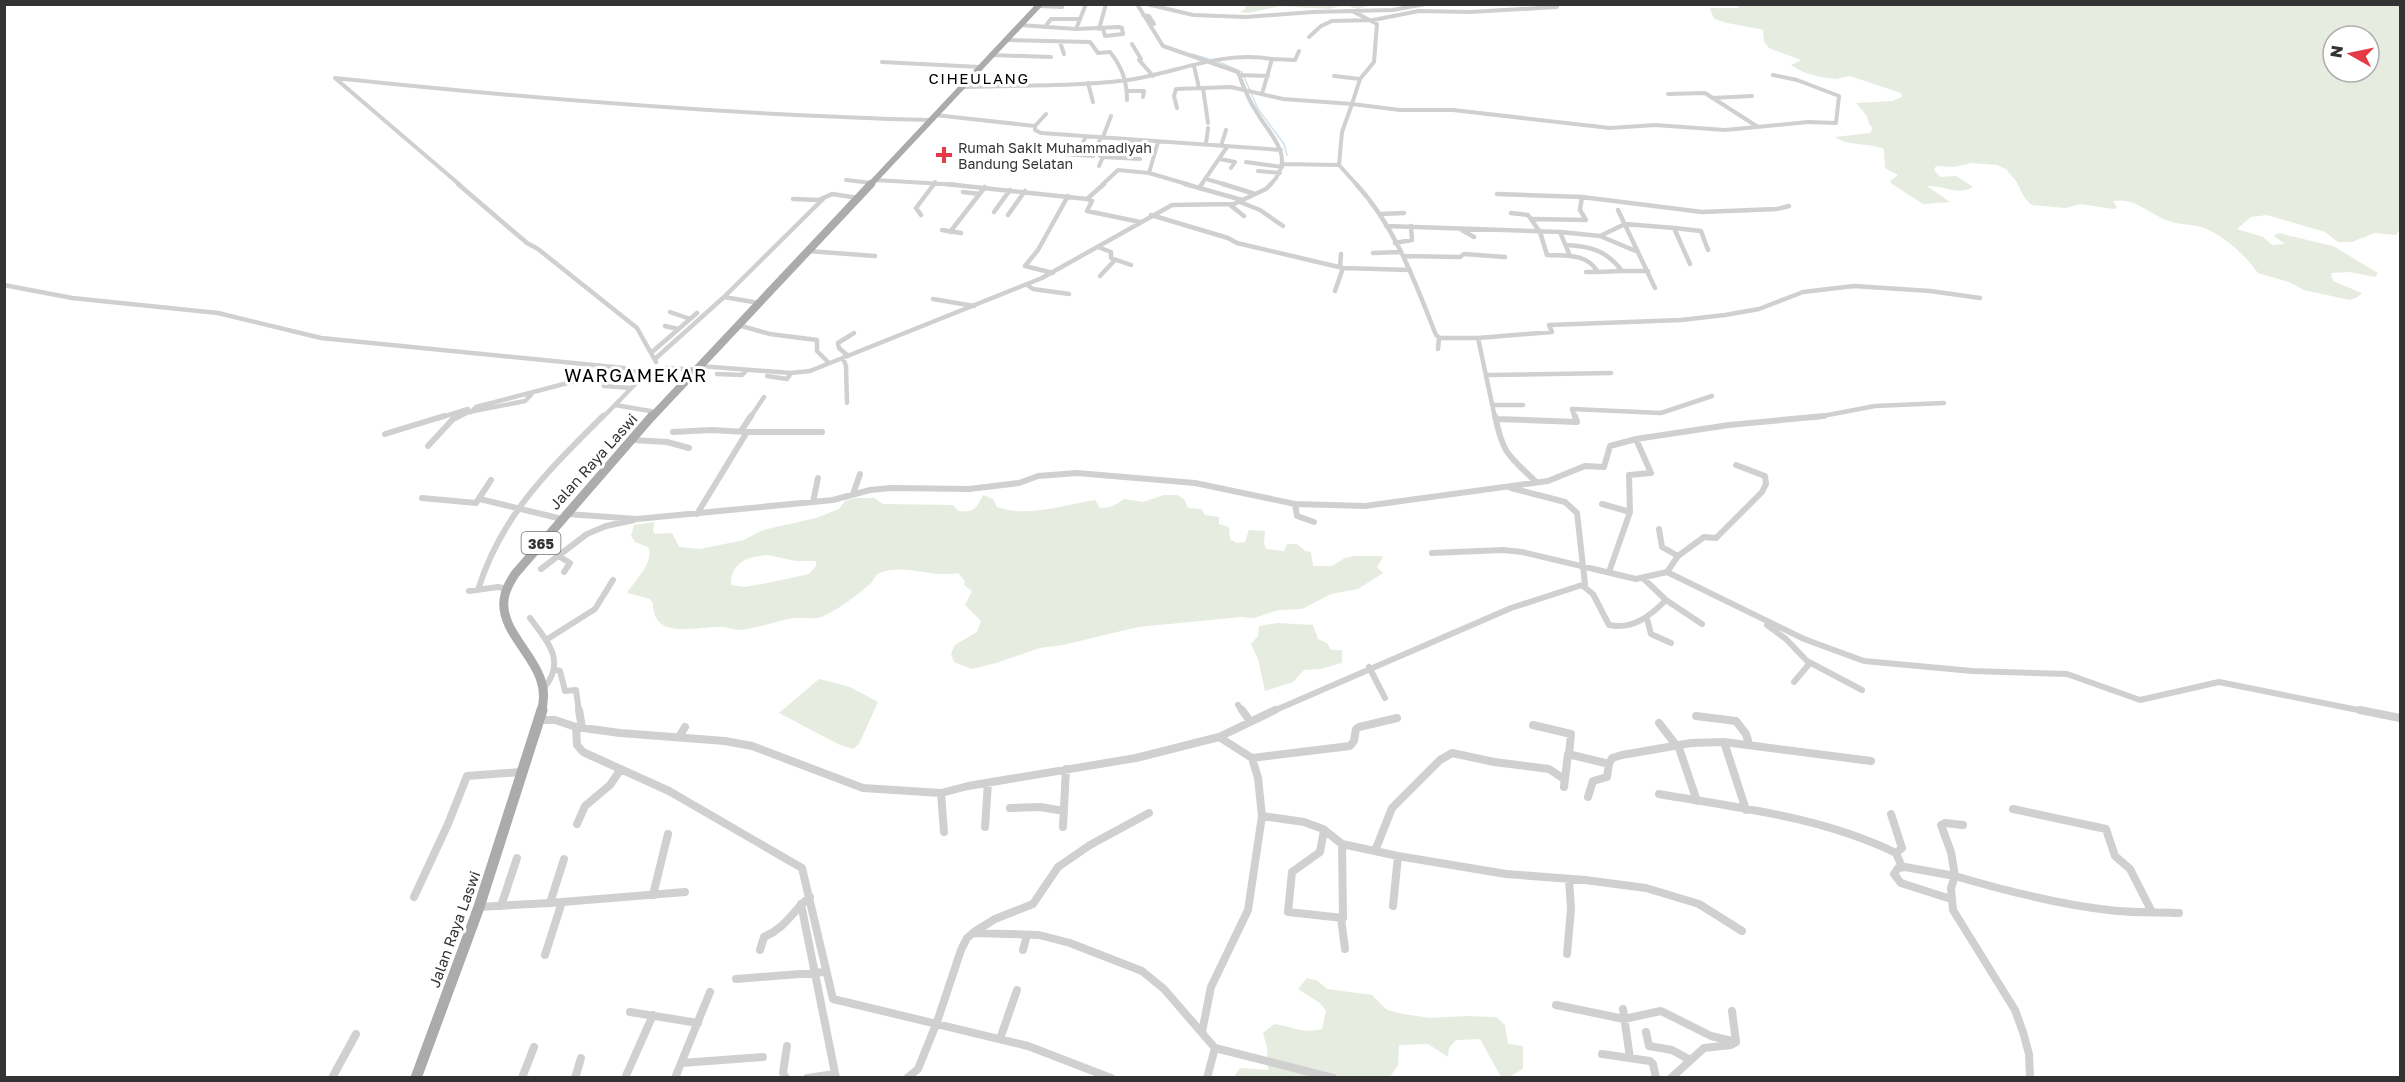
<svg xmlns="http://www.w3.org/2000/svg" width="2405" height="1082" font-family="'Golos Text',sans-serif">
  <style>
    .green { fill: #e6ecdf; fill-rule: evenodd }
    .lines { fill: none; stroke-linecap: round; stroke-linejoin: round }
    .stream { stroke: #cfe2ee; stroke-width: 1.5 }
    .minor-far3 { stroke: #d0d0d0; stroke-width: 4 }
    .minor-far2 { stroke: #d0d0d0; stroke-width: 4.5 }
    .minor-far1 { stroke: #d0d0d0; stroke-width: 6 }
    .minor { stroke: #d0d0d0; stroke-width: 8 }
    .primary-far3 { stroke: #ababab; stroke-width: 6 }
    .primary-far2 { stroke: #ababab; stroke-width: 8 }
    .primary-far1 { stroke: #ababab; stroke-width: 9 }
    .primary { stroke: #ababab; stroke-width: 11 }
    .poi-dot { fill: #e63946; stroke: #fff; stroke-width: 2 }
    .labels { text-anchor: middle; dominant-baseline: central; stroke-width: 6; stroke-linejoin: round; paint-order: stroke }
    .far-poi-label { font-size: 14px; fill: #333; stroke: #fff; text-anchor: start }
    .shield { fill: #fff; stroke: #707070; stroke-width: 1.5 }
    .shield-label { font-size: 14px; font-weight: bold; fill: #333 }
    .far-quarter-label { font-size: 15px; letter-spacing: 1.5px; fill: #000; stroke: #fff }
    .street-label { font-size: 15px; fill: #333; stroke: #fff }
    .quarter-label { font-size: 18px; letter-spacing: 1.5px; fill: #000; stroke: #fff }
  </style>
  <rect width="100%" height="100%" fill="#fff"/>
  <path class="green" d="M 1243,4 L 1389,5 L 1367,6 L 1358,9 L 1344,5 L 1329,9 L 1280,6 L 1248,13 L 1240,12 L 1245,9 L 1246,5 Z
    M 1737,5 L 2400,5 L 2400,230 L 2396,235 L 2375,233 L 2352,242 L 2338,242 L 2325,232 L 2267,215 L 2251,217 L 2237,229 L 2263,237 L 2272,245 L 2285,244 L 2274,236 L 2278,233 L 2333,246 L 2378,273 L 2375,277 L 2350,272 L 2331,273 L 2333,281 L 2362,293 L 2358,297 L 2350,300 L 2336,297 L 2304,290 L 2289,282 L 2258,273 C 2244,254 2224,235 2201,227 C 2191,224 2179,225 2169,221 C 2149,214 2135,197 2113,201 L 2117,208 L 2114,209 L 2080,204 L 2066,208 L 2031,205 L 2024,197 L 2016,181 L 2006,169 L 1997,165 L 1971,163 L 1954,167 L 1936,166 L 1934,170 L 1940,177 L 1956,176 L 1973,187 C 1958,196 1944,185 1927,186 L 1950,202 L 1923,204 L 1892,184 L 1890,181 L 1898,175 L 1885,168 L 1884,149 C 1868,142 1849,147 1835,137 L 1870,133 L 1873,128 L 1869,124 L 1867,116 L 1856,103 L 1892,101 L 1902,97 L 1901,93 L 1850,76 L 1836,79 L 1820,77 L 1803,72 L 1791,65 L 1801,60 L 1769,48 L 1764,42 L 1763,30 C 1754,27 1718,23 1714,18 C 1712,15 1711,11 1710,8 L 1739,8 ZM 2333,36 L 2369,36 L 2369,72 L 2333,72 Z
    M 983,495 L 993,499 L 997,507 C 1028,518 1064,505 1095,500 L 1100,508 C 1110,508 1116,505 1124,499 L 1143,502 L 1164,495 L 1177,495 L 1184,499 L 1188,508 L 1201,509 L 1205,515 L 1219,517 L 1219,524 L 1229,527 L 1230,539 L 1237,543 L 1245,542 L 1249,530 L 1265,531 L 1264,543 L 1266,549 L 1284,551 L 1287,544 L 1297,544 L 1305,551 L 1311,552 L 1313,566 L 1332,566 L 1345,558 L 1355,556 L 1380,556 L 1383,557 L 1377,567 L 1383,573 L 1358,589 L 1331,594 L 1302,609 L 1278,610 L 1254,618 L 1241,617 L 1138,627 L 1063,645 L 1040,648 L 996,663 L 972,669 L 954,662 L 951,653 L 955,645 L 977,632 L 981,621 L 965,605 L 972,591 L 964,585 L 965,581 L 958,573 C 930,578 910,564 882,572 C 875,574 875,579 870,584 C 856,596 838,610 821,617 C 812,620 803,617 794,618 C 776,621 759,628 740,630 C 733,630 725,626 718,627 C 694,627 653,640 653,603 L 650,599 L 627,593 C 635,580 655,562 648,547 L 635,542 L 631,536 L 634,525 L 654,522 L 653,530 L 655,534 L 672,533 L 679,547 L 700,549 L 744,540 L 763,530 L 816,518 L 839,509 L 845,501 L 856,498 L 874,498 L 883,504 L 953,505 L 958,511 C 974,513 976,509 983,495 ZM 768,555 L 796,561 L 816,561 L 816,566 L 809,574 L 767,583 L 745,587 L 731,585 C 730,563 748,556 768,555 Z
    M 1277,623 L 1313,625 L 1318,639 L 1327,643 L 1331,650 L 1342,650 L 1342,663 L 1320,669 L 1304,670 L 1293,682 L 1265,691 L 1258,659 L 1251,644 L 1258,636 L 1259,626 Z
    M 819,679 L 850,687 L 878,702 L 859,744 L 853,749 L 840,745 L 779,713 Z
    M 1307,978 L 1318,981 L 1327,989 L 1372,995 L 1387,1010 L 1403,1014 L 1430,1018 L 1466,1016 L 1496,1017 L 1505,1025 L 1508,1044 L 1523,1046 L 1523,1069 L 1509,1077 L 1501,1077 L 1480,1039 L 1456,1040 L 1449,1048 L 1448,1057 L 1428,1044 L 1399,1045 L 1398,1065 L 1390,1077 L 1233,1078 L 1240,1068 L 1268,1070 L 1267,1047 L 1263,1033 L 1274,1024 C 1295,1027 1301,1034 1322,1029 L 1326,1011 L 1320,1003 L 1298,989 Z"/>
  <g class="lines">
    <path class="stream" d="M 1192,54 L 1212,60
      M 1217,61 L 1242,72 L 1258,109 L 1284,144 L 1287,155"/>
    <path class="minor-far3" d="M 1137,4 L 1163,46 L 1238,72 C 1243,86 1248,99 1256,111 C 1270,136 1298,157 1270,185
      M 1147,4 L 1193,15 L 1246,17 L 1313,12 L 1393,10 L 1425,4
      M 1039,6 L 1062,7
      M 1143,15 L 1149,16 L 1154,24
      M 1020,25 L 1076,29 L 1119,27 L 1122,28 L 1123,34 L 1105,36 L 1103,29
      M 1045,27 L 1051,19 L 1080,19
      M 1076,29 L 1086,4
      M 1099,29 L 1106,4
      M 1309,37 L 1321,26 L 1332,21 L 1373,20 L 1419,11 L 1470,12 L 1557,7
      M 1005,40 L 1090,42 L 1098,53 L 1110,52 C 1122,67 1127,81 1127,100
      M 1060,42 L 1064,54
      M 1132,44 L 1141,59 L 1139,60 L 1153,76
      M 991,55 L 1051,57
      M 1272,59 L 1295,60 L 1299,51
      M 882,62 L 980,67
      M 1194,66 L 1199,88
      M 1239,75 L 1268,76
      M 1334,76 L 1360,79
      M 335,78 C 533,99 732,115 931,120
      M 335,78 L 460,185
      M 1088,83 L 1093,102
      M 962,87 C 1017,85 1073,87 1128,80 C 1176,73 1222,50 1272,59 L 1262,94
      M 1203,88 L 1208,123
      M 1127,91 L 1144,91 L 1143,97
      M 1668,94 L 1705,93 L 1758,127
      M 1712,98 L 1752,96
      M 1177,108 L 1174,96 L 1176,89 L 1231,87 L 1283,99 L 1352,104 L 1360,79 L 1374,62 L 1377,24 L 1354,12
      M 935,115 L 1035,126 L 1035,130 L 1041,133 L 1281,150
      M 1035,126 L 1046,114
      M 1103,137 L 1111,116
      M 1158,142 L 1149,173 L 1190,185
      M 1206,144 L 1208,128
      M 1082,145 L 1086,136
      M 1221,146 L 1226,130
      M 1063,154 L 1093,156 L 1101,137
      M 1103,157 L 1140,159
      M 1127,158 L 1133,140
      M 1220,159 L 1235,162 L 1231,168
      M 1246,162 L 1282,167
      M 1282,164 L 1339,165 L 1342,132 L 1352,104 L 1400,110 L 1453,110 L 1610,128 L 1655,125 L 1725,130 L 1808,122 L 1836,123 L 1839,96 L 1797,80 L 1773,75
      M 1339,165 L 1357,185
      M 1099,166 L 1103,157 L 1100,156
      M 1258,171 L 1280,173
      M 1206,179 L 1227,185
      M 846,180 L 872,183
      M 875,180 L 960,185
      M 933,185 L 935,182
      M 1102,185 L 1118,170 L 1149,173
      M 1201,185 L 1227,147"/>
    <path class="minor-far2" d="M 458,184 L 527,243 L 538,249 L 637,328 L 656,362
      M 946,184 L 1087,199 L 1092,201 L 1087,211 L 1140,222
      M 1185,184 L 1242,200
      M 1223,184 L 1255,194
      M 1356,184 C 1395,226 1415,282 1436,335 L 1440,338 L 1478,338 L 1552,332 L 1549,325 L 1681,320 L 1725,315 L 1759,309 L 1803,292 L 1854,286 L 1930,291 L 1980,298
      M 1199,188 L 1202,184
      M 963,192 L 980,194
      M 1497,194 L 1582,197
      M 793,199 L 819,200 L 832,194 L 858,198
      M 1087,199 L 1104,184
      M 1240,202 L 1260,210 L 1283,226
      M 1230,205 L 1244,216
      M 1618,210 L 1655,288
      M 994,212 L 1010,190
      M 1511,213 L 1528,215 L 1540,232 L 1547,255 C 1567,256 1586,253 1598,272 L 1622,271
      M 1380,214 L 1404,213
      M 921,215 L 916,208 L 934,184
      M 1008,215 L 1025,191
      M 1151,215 L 1228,238 L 1237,243 L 1343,268 L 1410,270
      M 1532,219 L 1586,220 L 1580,210 L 1582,197 L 1702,212 L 1777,209 L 1789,206
      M 1386,226 L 1560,232 L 1600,236 L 1638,252
      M 1674,228 L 1701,231 L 1708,250
      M 1460,229 L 1474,237
      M 942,230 L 961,233
      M 950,232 L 985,187
      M 1560,232 L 1570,256
      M 1600,236 L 1625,224 L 1674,228 L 1690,264
      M 1395,243 L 1412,240 L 1411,226
      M 1566,245 C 1591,246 1607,251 1622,271 L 1648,271
      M 1098,247 L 1111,252 L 1111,258 L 1131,265
      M 808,251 L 875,256
      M 1373,253 L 1401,252
      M 1403,256 L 1460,257 L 1464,254 L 1505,257
      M 1340,267 L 1341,254
      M 1586,272 L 1598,272
      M 1053,273 L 1025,266 L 1038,250 L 1068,196
      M 1100,276 L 1114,261
      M 4,285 L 72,298 L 218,313 L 321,338 L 624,368 L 644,375 L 615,405 L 656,412
      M 1027,285 L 1033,289 L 1069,294
      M 1335,291 L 1343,268
      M 724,297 L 759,303
      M 933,299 L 974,306
      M 670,312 L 690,319
      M 738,325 L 770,334 L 817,340 L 817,351 L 829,363
      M 665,326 L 678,329
      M 1478,338 L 1495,418
      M 1438,349 L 1439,338
      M 652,352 L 697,313
      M 848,356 L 839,348 L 838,343 L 854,333
      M 843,358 L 846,366 L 847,403
      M 655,359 L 724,297 L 824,198
      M 700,366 L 791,373 L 810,371 L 1042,278 L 1172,205 L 1234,204 L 1266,189 L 1271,184
      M 644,374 L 667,368 L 700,370
      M 717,374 L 742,375 L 747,370
      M 1488,375 L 1611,373
      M 767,376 L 787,379 L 791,373
      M 604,386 L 631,388
      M 1494,405 L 1523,405
      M 471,412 L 476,407 L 621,369
      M 439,418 L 468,409
      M 456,418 L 469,412 L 525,401 L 531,395
      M 602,418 L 615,405
      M 750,418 L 764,397
      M 1575,418 L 1572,409 L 1661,413 L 1712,396
      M 1812,418 L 1875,406 L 1944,403"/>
    <path class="minor-far1" d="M 1495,416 C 1503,454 1508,455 1535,481
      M 1497,419 L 1577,422 L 1575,416
      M 741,431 L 751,416
      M 673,432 L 711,430 L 747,432 L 697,514
      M 747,432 L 822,432
      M 385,434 L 444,416
      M 632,440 L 667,442 L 689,448
      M 428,446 L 453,419 L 459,416
      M 853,494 L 860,474
      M 422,498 L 476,503 L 491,480
      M 480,499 L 562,519
      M 813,502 L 818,478
      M 1295,504 L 1297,516 L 1314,522
      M 1602,504 L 1630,512
      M 567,514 L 637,519 L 833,500 L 870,490 L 891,488 L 969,489 L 1019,483 L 1038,476 L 1077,473 L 1195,483 L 1295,504 L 1365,506 L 1548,481 L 1585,466 L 1604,467 L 1610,446 L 1636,439 L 1729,425 L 1824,416
      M 1659,529 L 1662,547 L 1678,556 L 1667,572
      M 1432,553 L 1503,550 L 1522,552 L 1636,579 L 1667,572 L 1804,639 L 1864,661 L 1972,671 L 2067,674 L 2140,700 L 2219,682 L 2368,712
      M 557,555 L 570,563 L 564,572
      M 1678,556 L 1704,537 L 1716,538 L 1762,492 L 1766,484 L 1765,476 L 1736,465
      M 541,569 L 587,534 L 606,526 L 634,520
      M 1609,572 L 1630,512 L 1629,475 L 1651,473 L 1636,439
      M 1583,586 L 1593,594 L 1609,625 C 1633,630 1650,616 1666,600 L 1643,578
      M 478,590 C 501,515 549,470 603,416
      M 469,591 L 498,587 L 508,589
      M 1666,600 L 1702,624
      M 530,618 C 547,641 566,660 545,687
      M 1647,619 L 1651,634 L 1671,643
      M 1767,625 L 1786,639 L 1807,661 L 1862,690
      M 546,640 L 595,609 L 613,580
      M 1369,667 L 1385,698
      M 556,670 L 560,671 L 565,691 L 576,690 L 579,712
      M 1794,682 L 1810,663
      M 1238,705 L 1243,712
      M 1271,712 L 1511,608 L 1585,584 L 1577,513 L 1565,502 L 1511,488"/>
    <path class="minor" d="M 579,710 L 582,728
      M 1242,710 L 1250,721
      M 2360,710 L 2400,718
      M 1696,716 L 1736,721 L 1746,734 L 1749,744
      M 540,720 L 555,720 L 576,727 L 620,733 L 725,741 L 752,746 L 863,788 L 941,793 L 968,786 L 1136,758 L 1219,737 L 1252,758 L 1258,778 L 1262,816 L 1248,910 L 1211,987 L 1202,1032
      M 1659,723 L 1676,745
      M 1533,725 L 1571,734 L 1569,754
      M 576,727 L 577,745 L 583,752 L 669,791 L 802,868 L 833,999 L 1028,1046 L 1111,1078
      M 679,737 L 685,727
      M 1219,737 L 1275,710
      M 1724,742 L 1746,810
      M 1678,745 L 1697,801
      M 1252,758 L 1350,746 L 1354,741 L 1356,729 L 1359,727 L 1397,718
      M 1564,787 L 1568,754 L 1609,764 L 1612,758 L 1622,755 L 1691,743 L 1724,742 L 1871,761
      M 941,793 L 944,832
      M 1659,794 C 1740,808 1822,817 1896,853 L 1902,867
      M 1588,797 L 1593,781 L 1607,777 L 1609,764
      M 1010,808 L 1040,807 L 1064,811
      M 2013,809 L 2106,829 L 2115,856 L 2130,869 L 2152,912
      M 1891,814 L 1902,848 L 1896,853
      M 1262,816 L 1304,822 L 1323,829 L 1342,844 L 1398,856 L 1506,874 L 1585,880 L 1646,888 L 1699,904 L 1742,931
      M 577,824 L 585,806 L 610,785 L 621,769
      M 985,827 L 988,783
      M 1063,827 L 1066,769
      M 1324,830 L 1320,852 L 1292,872 L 1288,912 L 1343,918 L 1342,844
      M 1375,851 L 1392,808 L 1440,760 L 1452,753 L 1494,762 L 1549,769 L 1564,779
      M 564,859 L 550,903 L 685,892
      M 653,895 L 668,834
      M 414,897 L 448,824 L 467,776 L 521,772
      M 1951,899 L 1901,883 L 1894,874 L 1898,868 L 1905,867 L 1955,876 L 1951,852 L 1941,825 L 1945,823 L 1963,825
      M 801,904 L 836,1078
      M 501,906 L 517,858
      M 1393,906 L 1398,856
      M 479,907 L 550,903
      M 1341,918 L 1345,949
      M 974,932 L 995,919 L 1033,904 L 1058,867 L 1090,845 L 1149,813
      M 760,950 L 764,937 C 787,927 791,912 810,897
      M 1023,950 L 1027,935
      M 1567,954 L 1571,909 L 1569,879
      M 545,955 L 562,902
      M 736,979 L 825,972
      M 1556,1005 L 1624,1019 L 1661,1011 L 1711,1036 L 1736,1042
      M 1623,1009 L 1630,1058
      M 630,1012 L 698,1023
      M 1646,1032 L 1649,1046 L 1672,1050 L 1690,1060
      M 1000,1039 L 1017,990
      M 1602,1054 L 1650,1061 L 1653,1064 L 1656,1078
      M 682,1063 L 763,1057
      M 332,1078 L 356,1034
      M 522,1078 L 534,1047
      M 575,1078 L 581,1058
      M 625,1078 L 653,1015
      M 675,1078 L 710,992
      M 786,1078 L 783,1073 L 787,1046
      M 807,1078 L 835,1074
      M 907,1078 L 918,1069 L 937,1022 L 961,950 L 967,938 L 973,933 L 1039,935 L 1070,943 L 1142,971 L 1164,989 L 1215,1048 L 1333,1078
      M 1207,1078 L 1215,1048
      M 1671,1078 L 1704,1048 L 1731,1045 L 1736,1042 L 1732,1011
      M 2030,1078 L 2029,1054 L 2023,1032 L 2015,1010 L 1953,910 L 1951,888 L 1955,876 C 2006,891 2057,904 2109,910 C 2132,913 2156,912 2179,913"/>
    <path class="primary-far3" d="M 870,185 L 1040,4"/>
    <path class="primary-far2" d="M 651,418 L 871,184"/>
    <path class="primary-far1" d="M 541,712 C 556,665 500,640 504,600 C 505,590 510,582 515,574 L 652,416"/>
    <path class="primary" d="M 416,1078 L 479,907 L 542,710"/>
  </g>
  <path class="poi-dot" d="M941 146h6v6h6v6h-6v6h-6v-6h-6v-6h6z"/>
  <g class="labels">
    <g class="far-poi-label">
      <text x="958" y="147">Rumah Sakit Muhammadiyah<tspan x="958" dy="16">Bandung Selatan</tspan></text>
    </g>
    <rect class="shield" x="521.5" y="532" width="39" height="22" rx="4.5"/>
    <g class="shield-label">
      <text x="541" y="543">365</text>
    </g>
    <g class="far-quarter-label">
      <text x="979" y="78">CIHEULANG</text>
    </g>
    <g class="street-label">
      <text transform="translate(593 461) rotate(-48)">Jalan Raya Laswi</text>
      <text transform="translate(454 929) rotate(-70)">Jalan Raya Laswi</text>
    </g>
    <g class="quarter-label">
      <text x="636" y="375">WARGAMEKAR</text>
    </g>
  </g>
  <rect width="2405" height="1082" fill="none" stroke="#333333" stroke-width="12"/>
  <g transform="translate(2351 54) rotate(279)"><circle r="28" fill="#ffffff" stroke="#adadad" stroke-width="1.5"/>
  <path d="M0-4.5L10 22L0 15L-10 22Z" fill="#e63946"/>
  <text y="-9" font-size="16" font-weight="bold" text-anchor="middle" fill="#333333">N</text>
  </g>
</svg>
